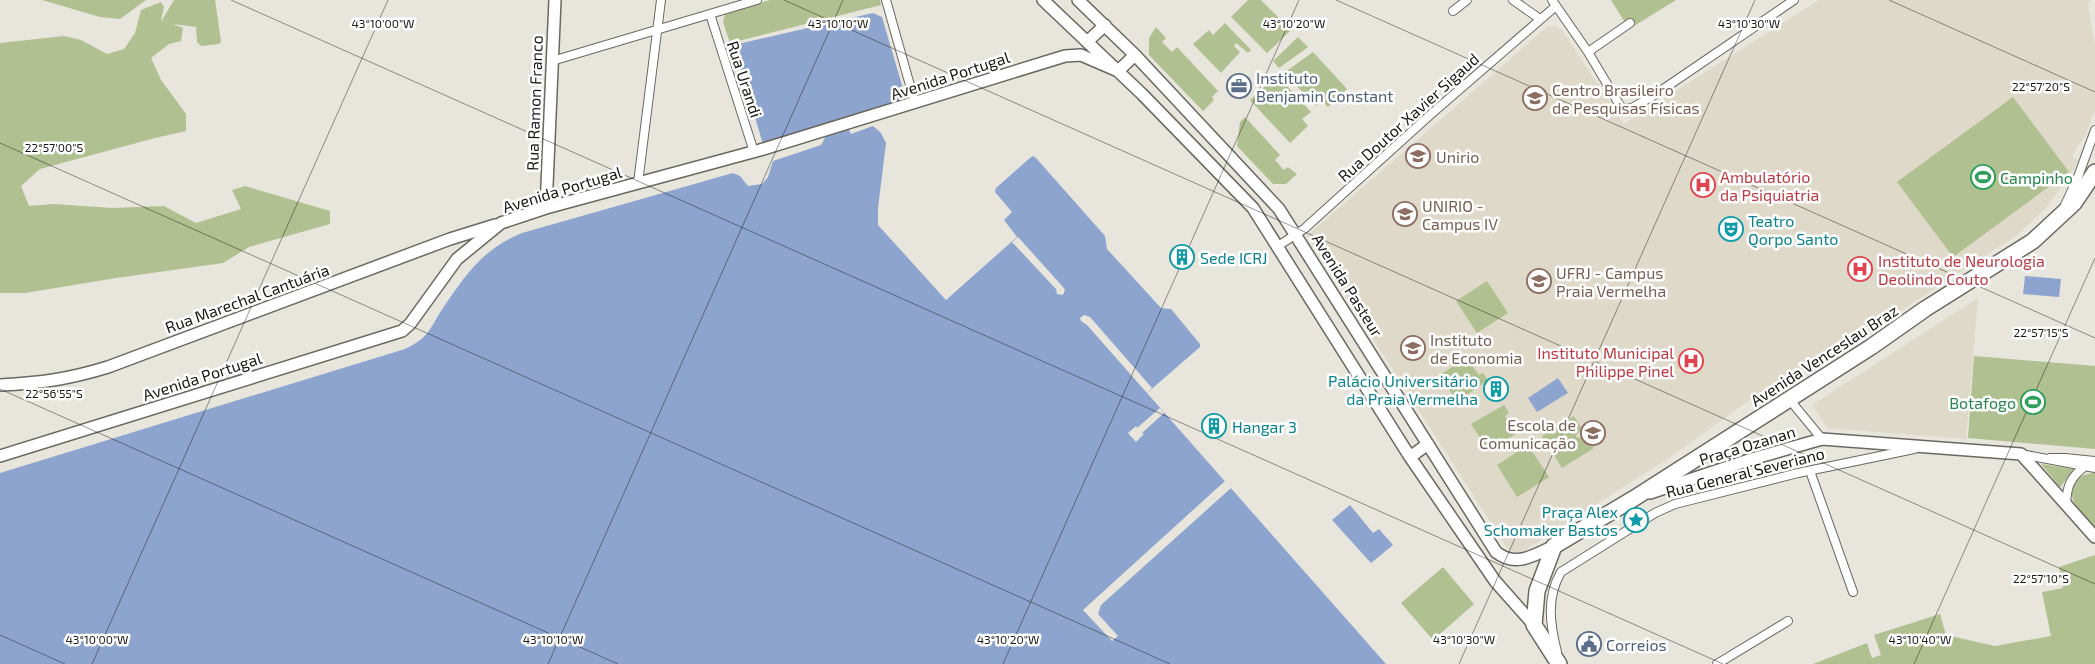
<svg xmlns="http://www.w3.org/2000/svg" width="2095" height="664" font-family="'Exo 2',sans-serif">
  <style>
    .built { fill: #ded9c9 }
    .green { fill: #b0c090 }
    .water { fill: #8da4cf }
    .pier { fill: #e7e5dc }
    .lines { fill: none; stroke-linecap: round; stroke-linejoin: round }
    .street-casing { stroke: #6a6860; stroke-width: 10 }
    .secondary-casing { stroke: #6a6860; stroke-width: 14 }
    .highway-casing { stroke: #6a6860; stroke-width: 18 }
    .street { stroke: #fff; stroke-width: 8 }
    .secondary { stroke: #fff; stroke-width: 11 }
    .highway { stroke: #fff; stroke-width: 15 }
    .ticks { fill: none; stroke: #181714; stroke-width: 1; stroke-opacity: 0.45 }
    .labels { text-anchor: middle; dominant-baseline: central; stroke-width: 5; stroke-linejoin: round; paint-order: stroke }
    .street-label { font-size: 16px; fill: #181714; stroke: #fff }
    .service-label { font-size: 16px; fill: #4e5e75; stroke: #fff; text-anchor: start }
    .education-label { font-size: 16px; fill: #785e54; stroke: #fff; text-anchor: start }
    .health-label { font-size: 16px; fill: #be3a42; stroke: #fff; text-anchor: start }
    .leisure-label { font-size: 16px; fill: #27864d; stroke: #fff; text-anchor: start }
    .culture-label { font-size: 16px; fill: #0d838f; stroke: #fff; text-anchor: start }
    .ticks-label { font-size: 12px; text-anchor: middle; fill: #181714; stroke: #fff; stroke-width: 5; stroke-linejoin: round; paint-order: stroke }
  </style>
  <rect width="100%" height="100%" fill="#e7e5dc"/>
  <path class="built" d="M 1819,0 L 2091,0 L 2088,4 L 2095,47 L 2095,109 L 2086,134 L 2072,156 L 2078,161 L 2073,170 L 2047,207 L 2016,236 L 1821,362 L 1814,362 L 1799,372 L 1796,367 L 1672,456 L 1520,553 L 1509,551 L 1307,236 L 1547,27 L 1555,26 L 1562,30 L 1624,124 Z
    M 1978,298 L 1966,439 L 1828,428 L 1812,405 Z"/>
  <path class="green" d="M 42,0 L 146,0 L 120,19 L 100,17 Z
    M 174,0 L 215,0 L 221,41 L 219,44 L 201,46 L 197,42 L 196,27 L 173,24 L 183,28 L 181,41 L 169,44 L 151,58 L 161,80 L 186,114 L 186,131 L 155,138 L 40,169 L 21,186 L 29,206 L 54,204 L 112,208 L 164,206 L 196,223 L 241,209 L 232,190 L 245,186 L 330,211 L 330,224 L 249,247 L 223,263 L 116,278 L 25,293 L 0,293 L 0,43 L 64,36 L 81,40 L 107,54 L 124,49 L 135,33 L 141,10 L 161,2 L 164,7 L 161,20 L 172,25 L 162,20 Z
    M 770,0 L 880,0 L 881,5 L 730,43 L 723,22 L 725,14 Z
    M 1248,0 L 1261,0 L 1291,30 L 1267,53 L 1231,17 Z
    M 1611,0 L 1676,0 L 1629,29 Z
    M 1225,23 L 1251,50 L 1248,53 L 1236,43 L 1234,46 L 1240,52 L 1221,73 L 1193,44 L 1209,30 L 1213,35 Z
    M 1156,27 L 1166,38 L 1162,42 L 1172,52 L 1177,47 L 1218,91 L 1212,97 L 1214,100 L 1203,111 L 1149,55 L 1149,38 Z
    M 1298,37 L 1308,47 L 1279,68 L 1273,61 Z
    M 1313,52 L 1347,89 L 1328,107 L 1322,101 L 1316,106 L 1284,73 Z
    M 1277,75 L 1311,112 L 1302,119 L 1308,126 L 1290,143 L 1250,100 Z
    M 2013,97 L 2069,172 L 1953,257 L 1897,182 Z
    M 1245,117 L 1280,155 L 1275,160 L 1284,170 L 1288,167 L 1297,174 L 1286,184 L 1273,184 L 1237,146 L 1240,122 Z
    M 1487,281 L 1508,313 L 1477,333 L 1456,301 Z
    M 1471,355 L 1477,364 L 1473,367 L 1479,375 L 1483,373 L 1488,380 L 1457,402 L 1440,375 Z
    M 1974,356 L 2095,366 L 2095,449 L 1968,438 Z
    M 1504,405 L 1509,413 L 1505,416 L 1510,425 L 1514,422 L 1520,431 L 1489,451 L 1471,424 Z
    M 1574,416 L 1582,429 L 1576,435 L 1577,438 L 1586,436 L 1594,448 L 1562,468 L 1542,436 Z
    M 1528,445 L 1549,477 L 1517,497 L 1497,465 Z
    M 2041,464 L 2073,469 L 2074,470 L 2060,487 Z
    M 2095,473 L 2095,527 C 2083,514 2062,498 2077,480 C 2082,475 2088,473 2095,473 Z
    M 2095,555 L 2095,664 L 1813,664 L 1867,643 L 1872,658 L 1881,655 L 1874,635 L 1940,614 L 1946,635 L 1995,646 L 2051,636 L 2042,592 L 2063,588 L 2059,567 Z
    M 1443,567 L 1474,604 L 1433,640 L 1401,603 Z"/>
  <path class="water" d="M 873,13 L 882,17 L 906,99 L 846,124 L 851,134 L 873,126 L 881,133 L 886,143 L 878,208 L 878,225 L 946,300 L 1017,237 L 1004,220 L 1012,212 L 995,192 L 996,188 L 1030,158 L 1033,156 L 1036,158 L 1105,236 L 1107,249 L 1161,308 L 1171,309 L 1200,344 L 1200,347 L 1147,393 L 1386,664 L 0,664 L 0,473 L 405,349 C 430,337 429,329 443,308 C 466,274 483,249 522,233 L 733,173 L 740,176 L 748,186 L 762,184 L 768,177 L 773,161 L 821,145 L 825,138 L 824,132 L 763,144 L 735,51 L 738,44 Z
    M 2025,276 L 2061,279 L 2059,297 L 2023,294 Z
    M 1558,378 L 1568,393 L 1537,412 L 1528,398 Z
    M 1350,505 L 1373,533 L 1379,529 L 1393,545 L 1371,563 L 1332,520 Z"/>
  <path class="pier" d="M 1018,237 L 1063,287 L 1065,290 L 1063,295 L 1057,294 L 1056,289 L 1012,242 Z
    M 1084,315 L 1090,317 L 1152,388 L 1147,393 L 1087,325 L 1081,321 L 1080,318 Z
    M 1160,408 L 1164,413 L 1142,433 L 1144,434 L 1136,442 L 1128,433 L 1136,426 L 1137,428 Z
    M 1225,481 L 1231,488 L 1101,605 L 1098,614 L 1118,636 L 1112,641 L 1083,610 Z"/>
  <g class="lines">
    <defs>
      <path id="street" d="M 886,0 L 915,103
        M 1513,0 L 1540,19
        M 1552,0 L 1588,52 L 1619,104 L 1623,109 L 1632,108 L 1656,94 L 1794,0
        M 1453,11 L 1467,0
        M 710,14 L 754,152
        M 1588,52 L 1630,23
        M 552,61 L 757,0
        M 638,183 L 661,0
        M 2065,205 L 2078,177 L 2095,130
        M 1278,246 L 1304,229 L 1430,115 L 1556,6
        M 1789,399 L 1822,439
        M 2021,454 L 2095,468
        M 2050,458 L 2065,458 L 2095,461
        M 1810,471 L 1853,592
        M 2066,504 C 2067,486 2070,478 2084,467
        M 1557,652 C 1550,624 1546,598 1561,572 L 1655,513 L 1675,504 L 1798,473 L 1914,449
        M 1717,664 L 1788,621"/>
      <path id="secondary" d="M 1043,0 L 1142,94 L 1253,208 L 1410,457 L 1495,581 L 1534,625
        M 1078,0 L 1135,55 L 1279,209 L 1496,552 C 1516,568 1534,555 1554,546
        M 1087,42 L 1105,25
        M 546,208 L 555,0
        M 0,385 C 41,383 69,379 108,367 L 450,239 L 495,225
        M 0,456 L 402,331 L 410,324 L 457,259 L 501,223 L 546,208 L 760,150 L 1065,56 L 1081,55 L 1118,71 L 1135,55
        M 1410,457 L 1428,444
        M 1650,493 L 1752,459 L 1822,439 L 2021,454 L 2095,537"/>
      <path id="highway" d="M 1559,664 L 1534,625 L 1537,591 L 1554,546 L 1633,499 L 1871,347 L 1925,309 L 2033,241 L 2074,203 L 2095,172"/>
    </defs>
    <use href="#street" class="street-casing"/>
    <use href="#secondary" class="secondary-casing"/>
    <use href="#highway" class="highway-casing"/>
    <use href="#street" class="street"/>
    <use href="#secondary" class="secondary"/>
    <use href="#highway" class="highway"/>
  </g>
  <path class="ticks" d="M 231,0 L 1723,664M 784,0 L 2095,584M 1336,0 L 2095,338M 1889,0 L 2095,92M 0,143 L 1170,664M 0,389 L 618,664M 0,635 L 65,664M 92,664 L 388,0M 548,664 L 843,0M 1003,664 L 1299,0M 1459,664 L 1755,0M 1914,664 L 2095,258"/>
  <defs>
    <symbol id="office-ring" viewBox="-11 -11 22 22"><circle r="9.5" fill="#fff" stroke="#5c6f8a" stroke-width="1.5"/><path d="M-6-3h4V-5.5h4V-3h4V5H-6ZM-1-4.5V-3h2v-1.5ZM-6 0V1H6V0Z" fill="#5c6f8a"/></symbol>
    <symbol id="university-ring" viewBox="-11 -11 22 22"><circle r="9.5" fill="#fff" stroke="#8d6e63" stroke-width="1.5"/><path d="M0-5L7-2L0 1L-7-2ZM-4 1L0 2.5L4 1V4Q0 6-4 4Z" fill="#8d6e63"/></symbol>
    <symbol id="stadium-ring" viewBox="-11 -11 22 22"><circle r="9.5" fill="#fff" stroke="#2e9e5b" stroke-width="1.5"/><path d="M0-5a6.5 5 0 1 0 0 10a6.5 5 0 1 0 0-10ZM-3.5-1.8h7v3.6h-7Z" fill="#2e9e5b"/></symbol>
    <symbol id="hospital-ring" viewBox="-11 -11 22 22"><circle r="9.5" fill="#fff" stroke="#e0444e" stroke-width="1.5"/><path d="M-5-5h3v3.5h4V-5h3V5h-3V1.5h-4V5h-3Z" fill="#e0444e"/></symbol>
    <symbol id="theatre-ring" viewBox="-11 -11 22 22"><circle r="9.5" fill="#fff" stroke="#0f9aa8" stroke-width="1.5"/><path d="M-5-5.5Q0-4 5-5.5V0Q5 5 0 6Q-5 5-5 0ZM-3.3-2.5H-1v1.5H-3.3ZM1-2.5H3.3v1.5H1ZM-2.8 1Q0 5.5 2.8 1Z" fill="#0f9aa8"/></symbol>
    <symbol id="building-ring" viewBox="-11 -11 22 22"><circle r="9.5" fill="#fff" stroke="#0f9aa8" stroke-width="1.5"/><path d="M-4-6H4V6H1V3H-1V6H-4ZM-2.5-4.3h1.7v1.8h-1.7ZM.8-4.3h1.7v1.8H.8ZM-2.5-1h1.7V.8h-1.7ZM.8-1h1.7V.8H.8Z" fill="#0f9aa8"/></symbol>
    <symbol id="sight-ring" viewBox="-11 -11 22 22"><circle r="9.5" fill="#fff" stroke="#0f9aa8" stroke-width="1.5"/><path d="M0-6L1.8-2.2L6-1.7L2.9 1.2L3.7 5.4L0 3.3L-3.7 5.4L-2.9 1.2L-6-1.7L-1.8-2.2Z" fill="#0f9aa8"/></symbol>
    <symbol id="civic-ring" viewBox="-11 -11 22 22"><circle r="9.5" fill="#fff" stroke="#5c6f8a" stroke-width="1.5"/><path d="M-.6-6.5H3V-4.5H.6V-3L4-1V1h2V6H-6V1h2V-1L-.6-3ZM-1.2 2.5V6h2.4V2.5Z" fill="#5c6f8a"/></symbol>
  </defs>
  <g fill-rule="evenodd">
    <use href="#office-ring" x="1225" y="72" width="28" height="28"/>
    <use href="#university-ring" x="1521" y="84" width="28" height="28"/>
    <use href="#university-ring" x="1404" y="142" width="28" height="28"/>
    <use href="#stadium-ring" x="1969" y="163" width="28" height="28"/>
    <use href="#hospital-ring" x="1689" y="171" width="28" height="28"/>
    <use href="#university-ring" x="1391" y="200" width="28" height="28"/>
    <use href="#theatre-ring" x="1717" y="215" width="28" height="28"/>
    <use href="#building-ring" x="1168" y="243" width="28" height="28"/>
    <use href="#hospital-ring" x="1846" y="255" width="28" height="28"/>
    <use href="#university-ring" x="1525" y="267" width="28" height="28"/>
    <use href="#university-ring" x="1399" y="334" width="28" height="28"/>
    <use href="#hospital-ring" x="1677" y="347" width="28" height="28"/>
    <use href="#building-ring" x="1482" y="375" width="28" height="28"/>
    <use href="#stadium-ring" x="2019" y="388" width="28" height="28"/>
    <use href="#building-ring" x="1200" y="412" width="28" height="28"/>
    <use href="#university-ring" x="1579" y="419" width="28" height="28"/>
    <use href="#sight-ring" x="1622" y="506" width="28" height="28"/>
    <use href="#civic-ring" x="1575" y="630" width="28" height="28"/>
  </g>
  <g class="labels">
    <g class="street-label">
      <text transform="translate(950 75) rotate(-18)">Avenida Portugal</text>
      <text transform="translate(745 79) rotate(72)">Rua Urandi</text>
      <text transform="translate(534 103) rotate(-88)">Rua Ramon Franco</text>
      <text transform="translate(1408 117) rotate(-42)">Rua Doutor Xavier Sigaud</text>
      <text transform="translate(562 189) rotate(-17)">Avenida Portugal</text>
      <text transform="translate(1348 285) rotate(58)">Avenida Pasteur</text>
      <text transform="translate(247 298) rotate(-20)">Rua Marechal Cantuária</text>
      <text transform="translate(1824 355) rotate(-33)">Avenida Venceslau Braz</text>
      <text transform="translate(202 376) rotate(-18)">Avenida Portugal</text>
      <text transform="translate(1747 445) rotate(-17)">Praça Ozanan</text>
      <text transform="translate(1745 472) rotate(-14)">Rua General Severiano</text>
    </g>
    <g class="service-label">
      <text x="1256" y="77">Instituto<tspan x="1256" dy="18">Benjamin Constant</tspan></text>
      <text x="1606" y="644">Correios</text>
    </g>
    <g class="education-label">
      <text x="1552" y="89">Centro Brasileiro<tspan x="1552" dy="18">de Pesquisas Físicas</tspan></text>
      <text x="1436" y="156">Unirio</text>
      <text x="1422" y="205">UNIRIO -<tspan x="1422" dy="18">Campus IV</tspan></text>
      <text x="1556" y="272">UFRJ - Campus<tspan x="1556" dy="18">Praia Vermelha</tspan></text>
      <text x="1430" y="339">Instituto<tspan x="1430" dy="18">de Economia</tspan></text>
      <text x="1576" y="424" text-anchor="end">Escola de<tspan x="1576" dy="18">Comunicação</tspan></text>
    </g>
    <g class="health-label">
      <text x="1720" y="176">Ambulatório<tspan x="1720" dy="18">da Psiquiatria</tspan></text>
      <text x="1878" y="260">Instituto de Neurologia<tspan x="1878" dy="18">Deolindo Couto</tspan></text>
      <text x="1674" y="352" text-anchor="end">Instituto Municipal<tspan x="1674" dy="18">Philippe Pinel</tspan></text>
    </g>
    <g class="leisure-label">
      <text x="2000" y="177">Campinho</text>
      <text x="2016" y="402" text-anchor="end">Botafogo</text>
    </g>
    <g class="culture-label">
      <text x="1748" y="220">Teatro<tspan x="1748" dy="18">Qorpo Santo</tspan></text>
      <text x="1200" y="257">Sede ICRJ</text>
      <text x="1478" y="380" text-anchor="end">Palácio Universitário<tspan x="1478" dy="18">da Praia Vermelha</tspan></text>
      <text x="1232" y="426">Hangar 3</text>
      <text x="1618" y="511" text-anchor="end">Praça Alex<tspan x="1618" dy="18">Schomaker Bastos</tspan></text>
    </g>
  </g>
  <g class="ticks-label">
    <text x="383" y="28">43°10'00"W</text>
    <text x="838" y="28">43°10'10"W</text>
    <text x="1294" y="28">43°10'20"W</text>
    <text x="1749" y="28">43°10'30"W</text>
    <text x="2041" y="91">22°57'20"S</text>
    <text x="54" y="152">22°57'00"S</text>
    <text x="2041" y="337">22°57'15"S</text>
    <text x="54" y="398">22°56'55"S</text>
    <text x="2041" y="583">22°57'10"S</text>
    <text x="97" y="644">43°10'00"W</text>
    <text x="553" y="644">43°10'10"W</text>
    <text x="1008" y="644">43°10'20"W</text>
    <text x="1464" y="644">43°10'30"W</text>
    <text x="1920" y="644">43°10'40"W</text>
  </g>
</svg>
